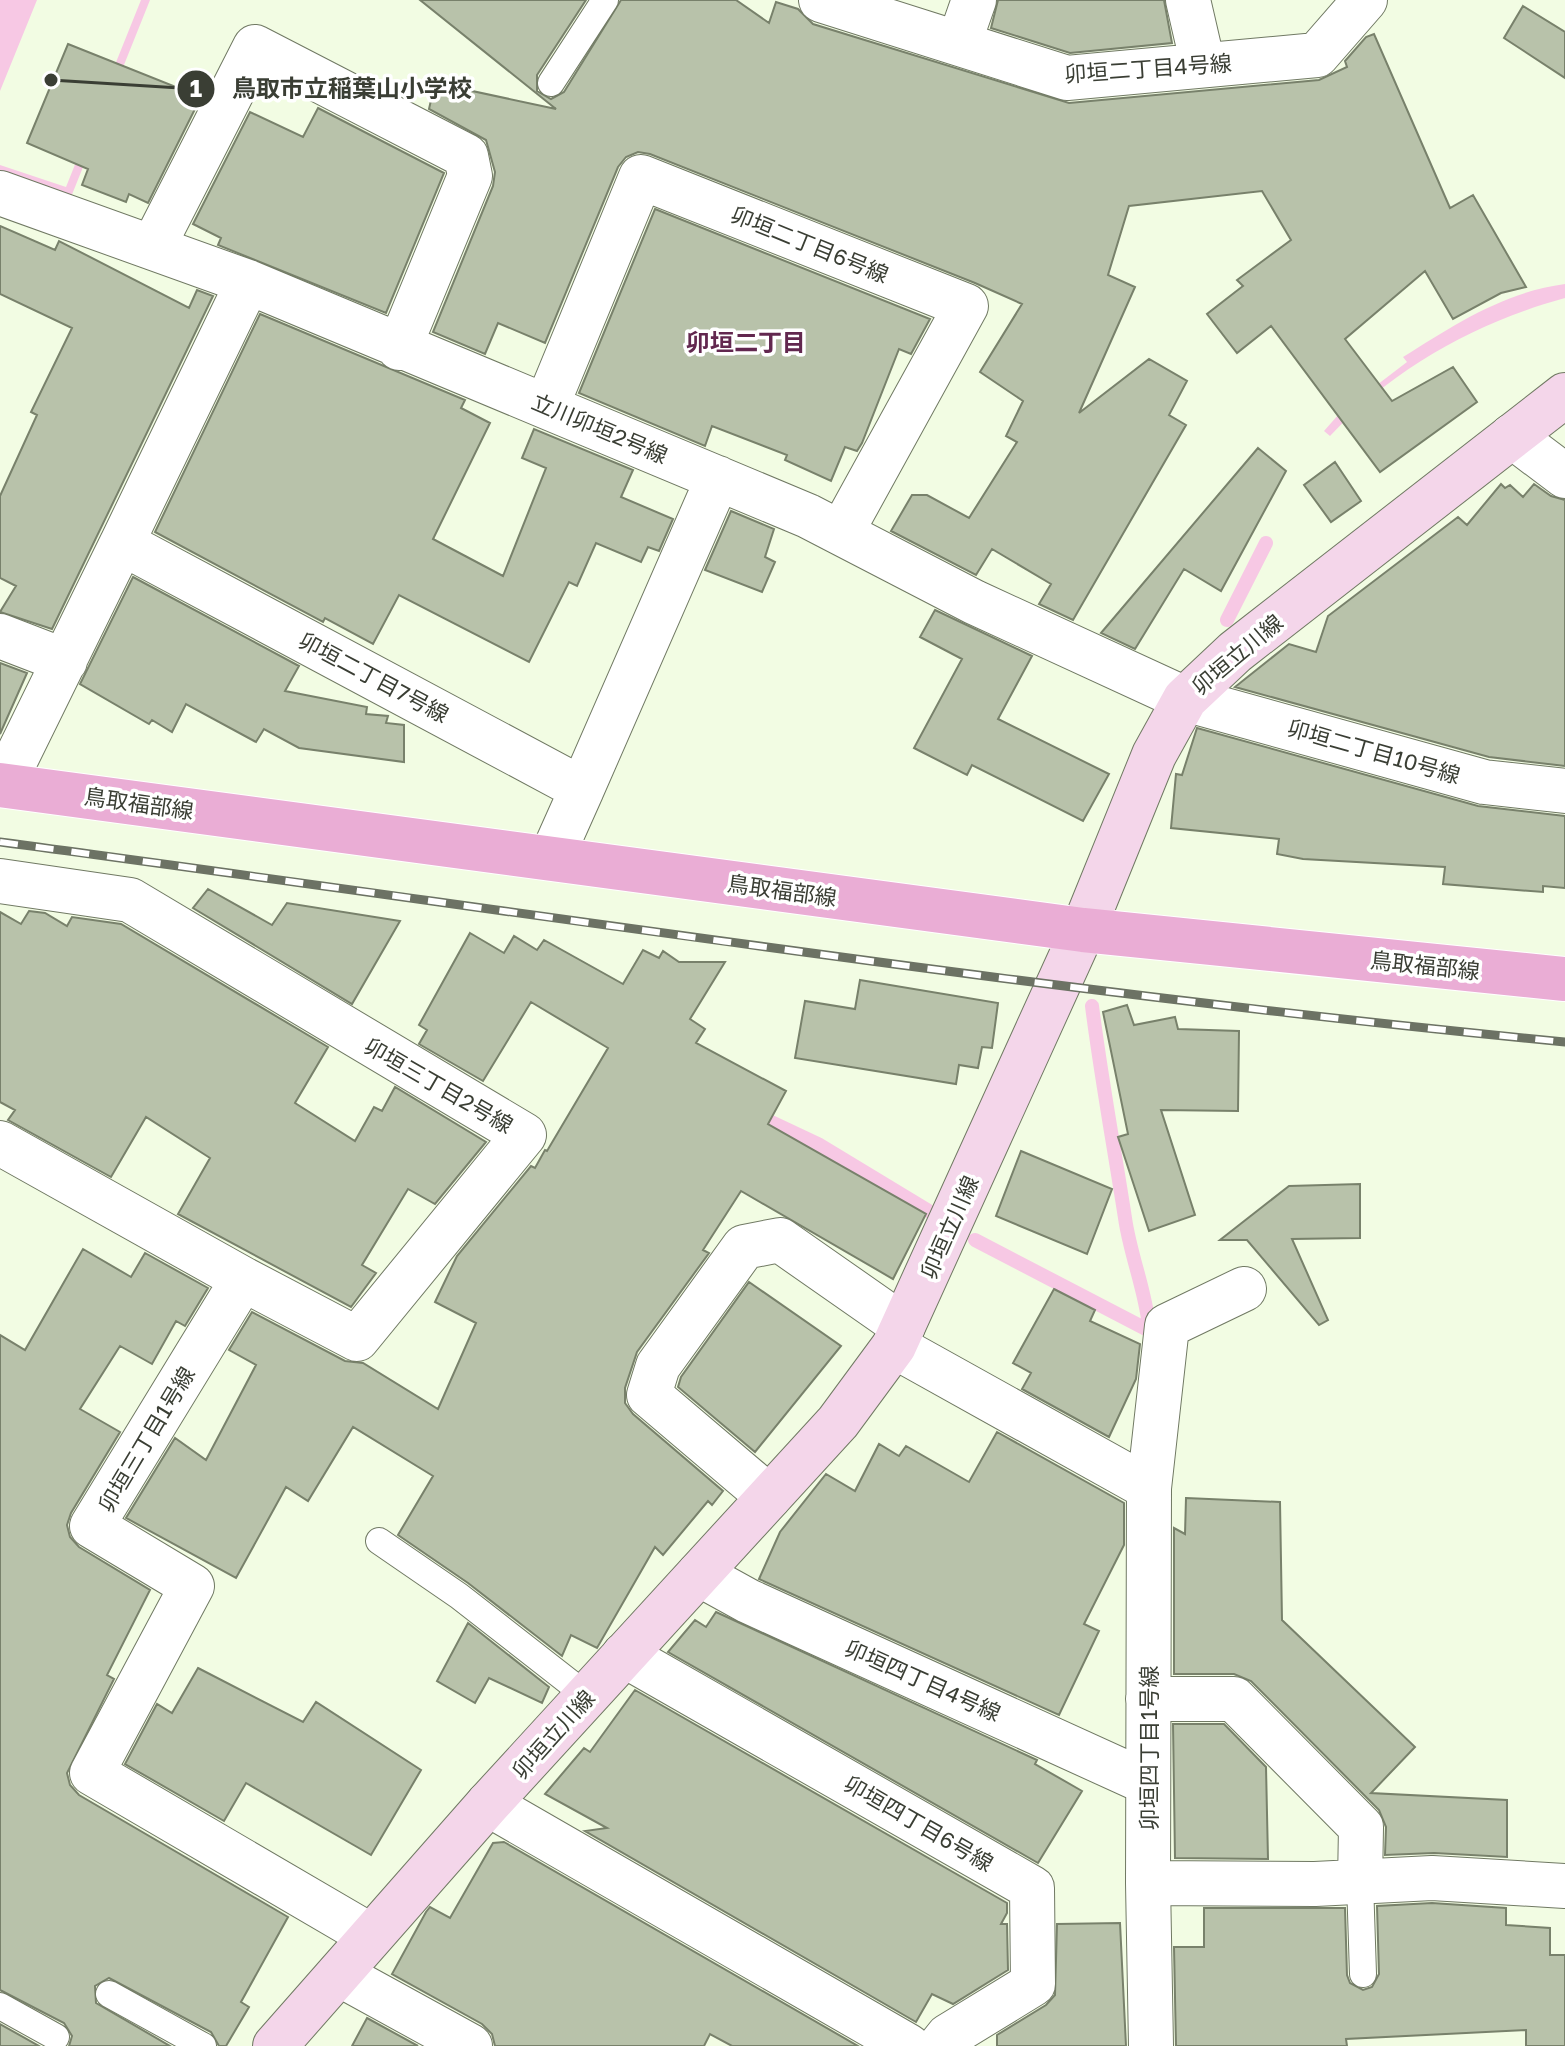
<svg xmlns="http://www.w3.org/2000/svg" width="1565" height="2046" font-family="'Golos Text','Noto Sans JP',sans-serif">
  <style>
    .water { fill: #f7c8e4 }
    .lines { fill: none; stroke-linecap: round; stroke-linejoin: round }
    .stream { stroke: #f7c8e4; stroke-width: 14 }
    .building { fill: #b8c2aa; stroke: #78816b; stroke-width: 2 }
    .lane-casing { stroke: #707963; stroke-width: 28 }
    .street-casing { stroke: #707963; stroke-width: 46 }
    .secondary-casing { stroke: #707963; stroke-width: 46 }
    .primary-casing { stroke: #fff; stroke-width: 46 }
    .lane { stroke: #fff; stroke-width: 26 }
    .street { stroke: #fff; stroke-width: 44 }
    .secondary { stroke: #f4d6ea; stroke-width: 44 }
    .primary { stroke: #eaadd5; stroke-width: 44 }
    .rail-casing { stroke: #6c7264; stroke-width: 9 }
    .rail { stroke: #fff; stroke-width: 6; stroke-dasharray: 18; stroke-linecap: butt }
    .labels { text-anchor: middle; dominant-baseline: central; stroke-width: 7; stroke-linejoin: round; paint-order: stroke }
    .street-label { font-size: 22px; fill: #3a3e34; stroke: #fff }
    .neighbourhood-label { font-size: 24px; font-weight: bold; fill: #62274f; stroke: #fff }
    .leader { fill: none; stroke: #3a3e34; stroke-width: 3 }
    .callout-dot { fill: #3a3e34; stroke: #fff; stroke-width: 3 }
    .mark-label { font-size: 24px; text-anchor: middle; font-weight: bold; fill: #fff }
    .callout-label { font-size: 24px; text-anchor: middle; font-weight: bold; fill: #3a3e34; stroke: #fff; stroke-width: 7; stroke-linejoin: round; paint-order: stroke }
  </style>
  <rect width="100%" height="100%" fill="#f2fce3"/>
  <path class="water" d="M 0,0 L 37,0 L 0,91 Z
    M 141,0 L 150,0 L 71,197 L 0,172 L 0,165 L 66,187 Z
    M 1565,284 L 1565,298 C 1477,322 1393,368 1330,436 L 1324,431 L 1339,414 L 1407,362 L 1403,357 C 1454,325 1504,292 1565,284 Z"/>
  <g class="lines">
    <path class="stream" d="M 1227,620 L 1266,543
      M 1092,1006 C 1101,1077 1114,1147 1125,1218 C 1130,1254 1145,1289 1149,1326
      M 754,1114 L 818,1144 L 932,1213
      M 975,1240 L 1146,1329"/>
  </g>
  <path class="building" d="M 420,0 L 586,0 L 537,75 L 537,91 L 551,99 L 564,92 L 621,0 L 736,0 L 769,23 L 776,2 L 798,9 L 813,24 L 1069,103 L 1319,80 L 1347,67 L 1345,61 L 1366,37 L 1374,34 L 1450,208 L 1473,195 L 1526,287 L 1501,293 L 1453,319 L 1425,271 L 1345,339 L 1392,401 L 1453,367 L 1477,402 L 1380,472 L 1271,326 L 1237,353 L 1207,314 L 1243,286 L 1237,280 L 1291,240 L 1262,191 L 1129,206 L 1108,275 L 1135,287 L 1079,413 L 1149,359 L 1187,381 L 1169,415 L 1186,425 L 1073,620 L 1039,604 L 1051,584 L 992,549 L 976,575 L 891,531 L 912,495 L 927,495 L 969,518 L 1017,442 L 1006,436 L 1023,401 L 980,372 L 1022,304 L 975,283 L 650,154 L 638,152 L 626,157 L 618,167 L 545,343 L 498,323 L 485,354 L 433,332 L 493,186 L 495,172 L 486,140 L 429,109 L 435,83 L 556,109 Z
    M 998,0 L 1164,0 L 1172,43 L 1070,53 L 991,28 Z
    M 1523,6 L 1565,32 L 1565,78 L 1504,38 Z
    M 68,44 L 201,97 L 148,203 L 129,194 L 126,202 L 82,185 L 88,169 L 27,143 Z
    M 318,108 L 444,173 L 386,313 L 218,245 L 221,238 L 193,224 L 250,112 L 303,137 Z
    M 655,209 L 930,319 L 911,354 L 899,349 L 862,443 L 857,451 L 845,447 L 831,481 L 785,460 L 787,455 L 712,426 L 705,446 L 579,393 Z
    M 0,226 L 55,250 L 59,241 L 189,308 L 197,290 L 213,296 L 52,629 L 0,612 L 16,586 L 0,578 L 0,496 L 37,415 L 31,412 L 72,328 L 0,294 Z
    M 260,314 L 465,400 L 461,408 L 490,423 L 433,539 L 503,576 L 546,468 L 522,458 L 534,429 L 633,470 L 621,497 L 673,519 L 659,551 L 648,547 L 641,562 L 596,543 L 577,586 L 569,582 L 529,662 L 399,595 L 373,644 L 325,618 L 323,622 L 155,532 Z
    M 1258,448 L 1286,471 L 1221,591 L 1184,569 L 1135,649 L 1101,633 Z
    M 1335,462 L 1361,501 L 1331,522 L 1304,485 Z
    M 1501,484 L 1505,488 L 1510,485 L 1523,497 L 1534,484 L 1551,496 L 1565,500 L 1565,766 L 1489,757 L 1235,687 L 1289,644 L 1316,652 L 1328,616 L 1458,517 L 1467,525 Z
    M 731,511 L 774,529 L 765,557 L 775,562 L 762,592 L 705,570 Z
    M 133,577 L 299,666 L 285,691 L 367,707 L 366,714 L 388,716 L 386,723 L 404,725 L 404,762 L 299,748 L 264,729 L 256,742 L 186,704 L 172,732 L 152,720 L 149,724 L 80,684 Z
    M 935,610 L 1032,656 L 998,719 L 1109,774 L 1083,821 L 972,765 L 967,775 L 914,748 L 962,659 L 920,637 Z
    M 0,663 L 27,673 L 0,734 Z
    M 1197,728 L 1478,806 L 1565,816 L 1565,888 L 1543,886 L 1543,892 L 1443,884 L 1445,867 L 1303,859 L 1277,854 L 1279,839 L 1171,828 L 1176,774 L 1182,775 Z
    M 208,889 L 272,925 L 287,903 L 400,921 L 352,1004 L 193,908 Z
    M 29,911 L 45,913 L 67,926 L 72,917 L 121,924 L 328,1047 L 295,1103 L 355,1141 L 374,1107 L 382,1111 L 395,1087 L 486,1142 L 435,1204 L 408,1189 L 362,1265 L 376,1273 L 351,1307 L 178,1214 L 210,1158 L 146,1117 L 111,1177 L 8,1120 L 15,1110 L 0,1102 L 0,912 L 21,924 Z
    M 470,933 L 504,953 L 514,936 L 537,950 L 544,940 L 623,984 L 643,950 L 659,958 L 663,951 L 679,962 L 725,962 L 690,1019 L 705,1029 L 696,1043 L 786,1091 L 768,1124 L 926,1214 L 893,1279 L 741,1191 L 703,1250 L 709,1253 L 637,1352 L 625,1388 L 625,1403 L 633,1414 L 723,1491 L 712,1505 L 708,1501 L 663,1555 L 655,1547 L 597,1648 L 571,1635 L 562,1656 L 468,1583 L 398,1535 L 433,1476 L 353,1427 L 308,1501 L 286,1487 L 236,1578 L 126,1518 L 175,1438 L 206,1460 L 256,1365 L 229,1350 L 252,1312 L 345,1361 L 363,1363 L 438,1409 L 476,1323 L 435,1302 L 457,1256 L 531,1166 L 535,1168 L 545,1150 L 547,1151 L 608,1048 L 531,1002 L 483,1081 L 419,1044 L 427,1030 L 419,1025 Z
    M 860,980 L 998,1003 L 992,1048 L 982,1047 L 978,1068 L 959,1065 L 956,1084 L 795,1058 L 805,1001 L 855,1009 Z
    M 1127,1005 L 1134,1025 L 1175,1017 L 1178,1029 L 1239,1031 L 1238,1111 L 1161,1110 L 1195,1215 L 1149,1231 L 1118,1137 L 1128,1134 L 1103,1012 Z
    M 1021,1151 L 1112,1189 L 1087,1254 L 996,1216 Z
    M 1360,1184 L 1360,1238 L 1292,1239 L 1328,1320 L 1319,1325 L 1247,1240 L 1220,1240 L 1289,1186 Z
    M 83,1249 L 131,1277 L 145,1253 L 208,1288 L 185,1326 L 176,1321 L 152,1364 L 120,1346 L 80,1409 L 120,1432 L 71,1513 L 67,1525 L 70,1537 L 79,1547 L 150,1590 L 107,1675 L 114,1679 L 67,1773 L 70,1785 L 79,1795 L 288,1917 L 241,2002 L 249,2007 L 226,2046 L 219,2046 L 211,2032 L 109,1978 L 95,1986 L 96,2003 L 170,2046 L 69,2046 L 72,2036 L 64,2023 L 0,1990 L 0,1335 L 25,1350 Z
    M 749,1282 L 841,1346 L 755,1452 L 678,1387 L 681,1377 Z
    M 1054,1289 L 1095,1310 L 1090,1321 L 1140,1344 L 1136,1379 L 1109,1437 L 1022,1389 L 1031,1373 L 1013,1363 Z
    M 997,1432 L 1124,1503 L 1124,1545 L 1084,1624 L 1099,1631 L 1059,1715 L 759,1579 L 780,1532 L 826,1474 L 855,1491 L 879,1444 L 899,1456 L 906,1446 L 969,1482 Z
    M 1186,1498 L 1280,1502 L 1282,1620 L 1415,1747 L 1371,1793 L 1507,1800 L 1507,1857 L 1434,1853 L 1385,1855 L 1386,1827 L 1379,1810 L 1251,1681 L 1234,1674 L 1174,1674 L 1174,1528 L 1185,1534 Z
    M 716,1612 L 1037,1760 L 1035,1764 L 1082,1791 L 1038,1863 L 668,1652 L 695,1620 L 706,1627 Z
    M 468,1623 L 549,1687 L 542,1703 L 489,1678 L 475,1703 L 437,1681 Z
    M 198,1668 L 303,1722 L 316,1702 L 421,1770 L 371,1855 L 246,1783 L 224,1821 L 125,1764 L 157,1704 L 172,1713 Z
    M 635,1690 L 1007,1903 L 1007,1913 L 1001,1924 L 1007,1924 L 1008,1970 L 953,2004 L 932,1994 L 916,2022 L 585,1831 L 607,1828 L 545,1794 L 584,1748 L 590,1752 Z
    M 1173,1724 L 1224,1724 L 1266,1767 L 1268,1859 L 1175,1858 Z
    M 504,1842 L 858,2046 L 732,2046 L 710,2034 L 704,2046 L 495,2046 L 492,2034 L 482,2024 L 392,1974 L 426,1912 L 430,1907 L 450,1918 L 493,1843 Z
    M 1432,1903 L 1506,1908 L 1506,1925 L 1550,1928 L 1550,1955 L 1565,1955 L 1565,2046 L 1526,2046 L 1526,2030 L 1346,2039 L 1347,2046 L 1176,2046 L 1174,1947 L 1204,1947 L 1204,1908 L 1345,1908 L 1347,1975 L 1350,1983 L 1363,1990 L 1372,1987 L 1379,1974 L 1377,1906 Z
    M 1120,1923 L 1126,2046 L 997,2046 L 997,2035 L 1046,2005 L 1055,1995 L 1057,1924 Z
    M 367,2018 L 418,2046 L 352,2046 Z
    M 0,2024 L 39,2046 L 0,2046 Z"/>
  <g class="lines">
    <defs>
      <path id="lane" d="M 551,83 L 605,0
        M 379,1541 L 459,1596 L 587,1696
        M 1360,1882 L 1363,1974
        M 109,1994 L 203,2046
        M 0,2006 L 56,2037"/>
      <path id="street" d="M 821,0 L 1067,78 L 1317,55 L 1365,0
        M 1188,0 L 1203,65
        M 959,43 L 974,0
        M 0,193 L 248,282 L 808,516 L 974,602 L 1185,699 L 1484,782 L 1565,791
        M 153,247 L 255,47 L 466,156 L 470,176 L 399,348
        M 248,282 L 122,543 L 582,789 L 718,478
        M 547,405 L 641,177 L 966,306 L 841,533
        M 1512,436 L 1565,476
        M 0,636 L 65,661
        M 10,771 L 122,543
        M 557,845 L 582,789
        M 0,881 L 130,900 L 524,1135 L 357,1339 L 243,1279
        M 0,1143 L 243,1279 L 92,1526 L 192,1586 L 92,1773 L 371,1936
        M 894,1346 L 1149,1488 L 1148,1883 L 1315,1884 L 1432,1878 L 1565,1886
        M 1149,1488 L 1167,1326 L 1244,1289
        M 769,1497 L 649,1395 L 658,1366 L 744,1247 L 780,1240 L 903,1326
        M 699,1574 L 748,1601 L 1148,1783
        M 624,1655 L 1032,1888 L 1033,1984 L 948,2036 L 940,2046
        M 1148,1699 L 1234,1699 L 1361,1827 L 1360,1882
        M 488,1804 L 908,2046
        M 1148,1883 L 1151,2046
        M 339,1974 L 470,2046"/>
      <path id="secondary" d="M 275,2046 L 488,1804 L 838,1422 L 894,1346 L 1083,930 L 1154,755 L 1185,699 L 1235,652 L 1565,395"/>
      <path id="primary" d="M 0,785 L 1083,930 L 1565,979"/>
    </defs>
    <use href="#lane" class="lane-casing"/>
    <use href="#street" class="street-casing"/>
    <use href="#secondary" class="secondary-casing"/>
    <use href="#primary" class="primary-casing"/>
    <use href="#lane" class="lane"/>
    <use href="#street" class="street"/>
    <use href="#secondary" class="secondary"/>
    <use href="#primary" class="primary"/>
    <defs>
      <path id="rail" d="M 0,842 C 521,911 1042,992 1565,1042"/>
    </defs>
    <use href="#rail" class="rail-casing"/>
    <use href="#rail" class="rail"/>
  </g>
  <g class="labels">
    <g class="street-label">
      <text transform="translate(1148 68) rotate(-4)">卯垣二丁目4号線</text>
      <text transform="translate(810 244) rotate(22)">卯垣二丁目6号線</text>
      <text transform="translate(600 428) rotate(23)">立川卯垣2号線</text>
      <text transform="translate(1237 654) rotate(-40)">卯垣立川線</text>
      <text transform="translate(374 677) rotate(28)">卯垣二丁目7号線</text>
      <text transform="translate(1374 751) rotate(16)">卯垣二丁目10号線</text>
      <text transform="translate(139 803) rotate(8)">鳥取福部線</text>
      <text transform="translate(782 890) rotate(8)">鳥取福部線</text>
      <text transform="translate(1425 965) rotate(6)">鳥取福部線</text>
      <text transform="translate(439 1085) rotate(30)">卯垣三丁目2号線</text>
      <text transform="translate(949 1227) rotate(-66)">卯垣立川線</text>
      <text transform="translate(146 1439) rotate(-59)">卯垣三丁目1号線</text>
      <text transform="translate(923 1680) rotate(24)">卯垣四丁目4号線</text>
      <text transform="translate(553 1734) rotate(-48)">卯垣立川線</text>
      <text transform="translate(1148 1748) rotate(-90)">卯垣四丁目1号線</text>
      <text transform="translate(919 1823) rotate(30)">卯垣四丁目6号線</text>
    </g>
    <g class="neighbourhood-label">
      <text x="746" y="341">卯垣二丁目</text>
    </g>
  </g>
  <path class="leader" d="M51 80L196 89"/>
  <g class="callout-dot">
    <circle cx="51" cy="80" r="8"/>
    <circle cx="196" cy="89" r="20"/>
  </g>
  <g class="mark-label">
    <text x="196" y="97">1</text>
  </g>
  <g class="callout-label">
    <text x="352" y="97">鳥取市立稲葉山小学校</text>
  </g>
</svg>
